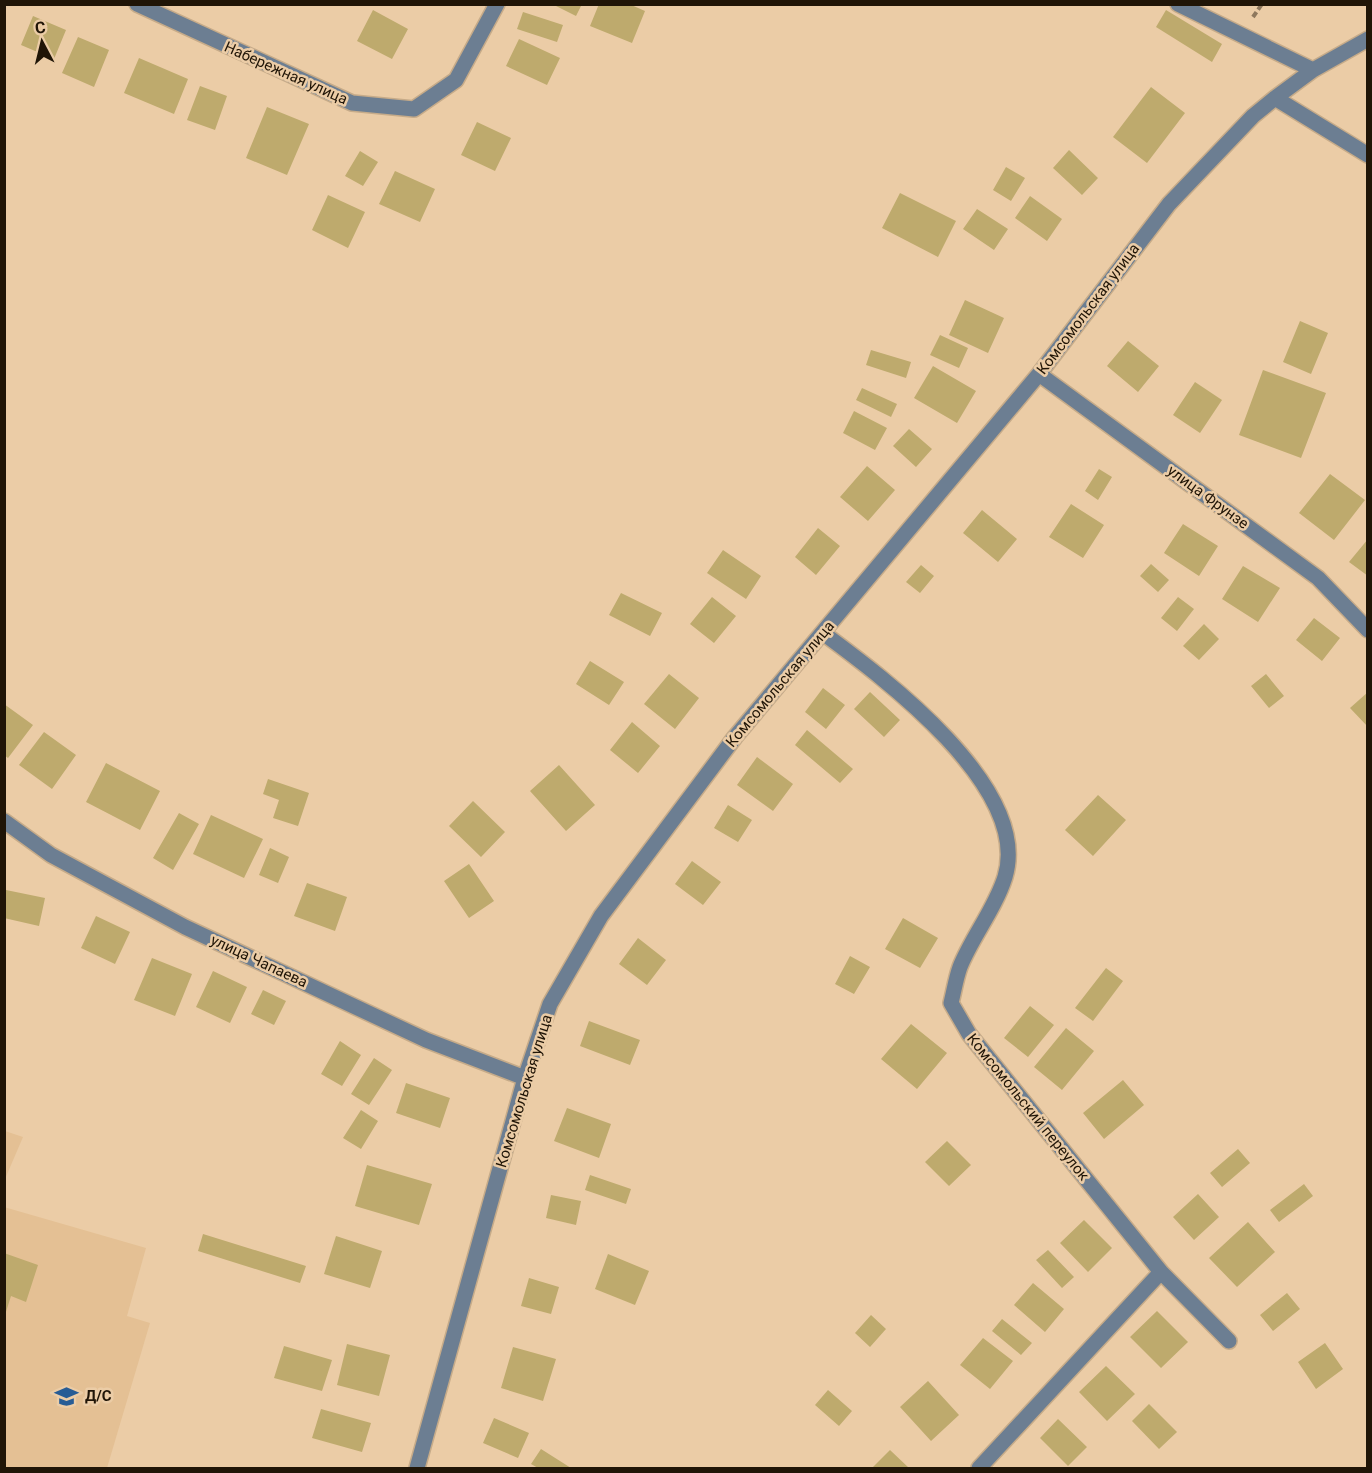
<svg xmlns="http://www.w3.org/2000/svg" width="1372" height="1473" font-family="Roboto,sans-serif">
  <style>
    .built { fill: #e4c094 }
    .building { fill: #beaa6d }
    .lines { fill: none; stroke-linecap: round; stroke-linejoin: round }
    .minor-casing { stroke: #c6ab89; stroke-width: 18 }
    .path { stroke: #8e785d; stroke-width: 4; stroke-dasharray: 6 3; stroke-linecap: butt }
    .minor { stroke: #6c7e92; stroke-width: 15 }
    .labels { text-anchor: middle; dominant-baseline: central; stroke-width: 5; stroke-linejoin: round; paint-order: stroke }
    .street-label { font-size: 15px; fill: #201507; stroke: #ebcca6 }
    .poi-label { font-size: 15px; font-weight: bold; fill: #201507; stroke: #ebcca6; text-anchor: start }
  </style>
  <rect width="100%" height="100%" fill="#ebcca6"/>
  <path class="built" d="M 5,1131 L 23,1137 L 5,1179 L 4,1131 Z
    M 4,1207 L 146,1248 L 127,1316 L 150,1323 L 107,1468 L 5,1468 Z"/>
  <path class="building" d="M 552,4 L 582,4 L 576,16 Z
    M 599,4 L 629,4 L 645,11 L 632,43 L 590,26 Z
    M 373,10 L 408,29 L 392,59 L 357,41 Z
    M 1166,10 L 1222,44 L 1212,62 L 1156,27 Z
    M 523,12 L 563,25 L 557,42 L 517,29 Z
    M 33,16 L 66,30 L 54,59 L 21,45 Z
    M 78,37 L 109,50 L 94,87 L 62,73 Z
    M 519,39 L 560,58 L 547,85 L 506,66 Z
    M 139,58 L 188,79 L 174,114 L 124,93 Z
    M 200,86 L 227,96 L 215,130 L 187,120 Z
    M 1151,87 L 1185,113 L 1147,163 L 1113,137 Z
    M 267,107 L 309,124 L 287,175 L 246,158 Z
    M 477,122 L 511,138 L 495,171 L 461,155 Z
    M 1069,150 L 1098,178 L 1082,195 L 1053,168 Z
    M 360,151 L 378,162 L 363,186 L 345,176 Z
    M 1006,167 L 1025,178 L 1011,201 L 993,190 Z
    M 395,171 L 435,189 L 420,222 L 379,204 Z
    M 900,193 L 956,221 L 938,257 L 882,228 Z
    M 328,195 L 365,212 L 348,248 L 312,230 Z
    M 1030,196 L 1062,219 L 1047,241 L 1015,218 Z
    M 977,209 L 1008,229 L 994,250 L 963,229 Z
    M 965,300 L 1004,318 L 988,353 L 949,335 Z
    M 1300,321 L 1328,333 L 1311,374 L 1283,362 Z
    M 940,335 L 968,348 L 959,368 L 930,355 Z
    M 1128,341 L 1159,366 L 1138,392 L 1107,366 Z
    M 871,350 L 911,362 L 906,378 L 866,365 Z
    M 933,366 L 976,391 L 957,423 L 914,398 Z
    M 1263,370 L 1326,393 L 1301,458 L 1239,435 Z
    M 1195,382 L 1222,400 L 1200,433 L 1173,415 Z
    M 862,388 L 897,404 L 891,417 L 856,400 Z
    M 854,411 L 887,428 L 875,450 L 843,433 Z
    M 909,429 L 932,449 L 916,467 L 893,446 Z
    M 867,466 L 895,490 L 868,521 L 840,497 Z
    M 1099,469 L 1112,477 L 1098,500 L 1085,491 Z
    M 1330,474 L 1365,500 L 1334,540 L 1299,513 Z
    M 1071,504 L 1104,525 L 1083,558 L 1049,537 Z
    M 982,510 L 1017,539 L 998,562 L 963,533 Z
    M 1183,524 L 1218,546 L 1199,576 L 1164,553 Z
    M 818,528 L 840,546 L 816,575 L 795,557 Z
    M 1368,539 L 1368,576 L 1349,562 Z
    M 723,550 L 761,576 L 746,599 L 707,573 Z
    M 1151,564 L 1169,580 L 1158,592 L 1140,576 Z
    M 921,565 L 934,576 L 920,593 L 906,582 Z
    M 1243,566 L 1280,588 L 1258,622 L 1222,599 Z
    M 621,593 L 662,613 L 650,636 L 609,615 Z
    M 712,597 L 736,616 L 714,643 L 690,624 Z
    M 1178,597 L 1194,609 L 1177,631 L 1161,618 Z
    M 1314,618 L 1340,638 L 1322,661 L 1296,640 Z
    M 1204,624 L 1219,639 L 1199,660 L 1183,646 Z
    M 590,661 L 624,682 L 609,705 L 576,684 Z
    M 669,674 L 699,698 L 675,729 L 644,704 Z
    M 1266,674 L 1284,696 L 1269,708 L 1251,686 Z
    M 823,688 L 845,705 L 826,729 L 805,712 Z
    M 870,692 L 900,720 L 884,737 L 854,709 Z
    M 1368,692 L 1368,727 L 1350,708 Z
    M 4,704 L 33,725 L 8,758 L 4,755 Z
    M 632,722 L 660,746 L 638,773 L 610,750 Z
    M 807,730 L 853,769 L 840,783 L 795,745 Z
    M 44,732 L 76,755 L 52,789 L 19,765 Z
    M 757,757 L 793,784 L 773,811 L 737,785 Z
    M 106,763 L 160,791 L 140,830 L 86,802 Z
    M 559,765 L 595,805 L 566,831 L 530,791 Z
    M 268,779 L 309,793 L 298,826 L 273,818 L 279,800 L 263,794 Z
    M 1098,795 L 1126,820 L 1093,856 L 1065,830 Z
    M 473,801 L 505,832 L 481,857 L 449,826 Z
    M 728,805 L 752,820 L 738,842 L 714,828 Z
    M 179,813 L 199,824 L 173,870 L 153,858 Z
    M 211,815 L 263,839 L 244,878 L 193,854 Z
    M 270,848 L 289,857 L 278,883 L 259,875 Z
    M 692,861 L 721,882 L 703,905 L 675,884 Z
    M 469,864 L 494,901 L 469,918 L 444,881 Z
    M 307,883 L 347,897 L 335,931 L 294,916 Z
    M 6,890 L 45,898 L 39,926 L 4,918 Z
    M 96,916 L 130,932 L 115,964 L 81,948 Z
    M 903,918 L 938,938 L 920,968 L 885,949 Z
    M 638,938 L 666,960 L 647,985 L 619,964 Z
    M 850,956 L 870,967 L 854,994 L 835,984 Z
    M 152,958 L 192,974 L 175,1016 L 134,1000 Z
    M 1106,968 L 1123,981 L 1093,1021 L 1075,1008 Z
    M 213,971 L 247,987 L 230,1023 L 196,1007 Z
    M 263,990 L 286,1001 L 274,1025 L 251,1014 Z
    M 1030,1006 L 1054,1025 L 1028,1057 L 1004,1038 Z
    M 589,1021 L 640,1040 L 630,1065 L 580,1046 Z
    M 911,1024 L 947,1053 L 917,1089 L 881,1059 Z
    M 1066,1028 L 1094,1051 L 1062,1090 L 1034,1067 Z
    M 340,1041 L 361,1055 L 342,1086 L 321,1074 Z
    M 374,1058 L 392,1070 L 369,1105 L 351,1094 Z
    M 1123,1080 L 1144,1105 L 1104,1139 L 1083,1113 Z
    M 406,1083 L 450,1098 L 440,1128 L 396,1113 Z
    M 567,1108 L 611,1124 L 599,1158 L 554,1141 Z
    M 361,1110 L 378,1121 L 361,1149 L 343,1138 Z
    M 947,1141 L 971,1165 L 949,1186 L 925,1162 Z
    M 1238,1149 L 1250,1163 L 1222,1187 L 1210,1173 Z
    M 367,1165 L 432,1184 L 419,1225 L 355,1206 Z
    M 590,1175 L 631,1189 L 626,1204 L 585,1190 Z
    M 1304,1184 L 1313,1196 L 1279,1222 L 1270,1210 Z
    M 1198,1194 L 1219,1217 L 1194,1240 L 1173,1217 Z
    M 551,1195 L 581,1201 L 576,1225 L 546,1218 Z
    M 1084,1220 L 1112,1248 L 1088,1272 L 1060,1243 Z
    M 1248,1222 L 1275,1252 L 1237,1287 L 1209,1258 Z
    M 203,1234 L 306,1266 L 300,1283 L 198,1251 Z
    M 336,1236 L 382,1251 L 370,1288 L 324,1274 Z
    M 1048,1250 L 1074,1277 L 1062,1288 L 1036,1260 Z
    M 4,1253 L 38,1265 L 26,1302 L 11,1296 L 5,1315 Z
    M 608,1254 L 649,1271 L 635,1305 L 595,1289 Z
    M 529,1278 L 559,1287 L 551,1314 L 521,1306 Z
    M 1033,1283 L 1064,1309 L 1045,1332 L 1014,1305 Z
    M 1287,1293 L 1300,1309 L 1273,1331 L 1260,1315 Z
    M 1157,1311 L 1188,1342 L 1161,1368 L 1130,1337 Z
    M 871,1315 L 886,1329 L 870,1347 L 855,1333 Z
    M 1002,1319 L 1032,1343 L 1021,1355 L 992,1331 Z
    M 983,1338 L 1013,1361 L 990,1389 L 960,1365 Z
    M 1325,1343 L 1343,1369 L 1316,1389 L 1298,1362 Z
    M 347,1344 L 390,1355 L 379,1396 L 337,1385 Z
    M 284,1346 L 332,1360 L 322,1391 L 274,1378 Z
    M 513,1347 L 556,1359 L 543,1401 L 501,1388 Z
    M 1106,1366 L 1135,1394 L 1107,1421 L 1079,1392 Z
    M 928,1381 L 959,1415 L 931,1441 L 900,1407 Z
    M 828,1390 L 852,1411 L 839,1426 L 815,1405 Z
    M 1149,1404 L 1177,1432 L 1159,1449 L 1132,1421 Z
    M 321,1409 L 371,1423 L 362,1452 L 312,1438 Z
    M 494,1418 L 529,1433 L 518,1458 L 483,1443 Z
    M 1058,1419 L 1087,1447 L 1068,1466 L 1040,1438 Z
    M 541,1449 L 571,1468 L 538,1468 L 531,1464 Z
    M 890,1450 L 909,1468 L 872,1468 Z"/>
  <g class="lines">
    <defs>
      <path id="minor" d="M 137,4 L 352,103 L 414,109 L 456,80 L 497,4
        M 1178,4 L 1313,70
        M 1275,98 L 1368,155
        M 1039,374 L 1318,578 L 1368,630
        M 823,633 C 884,678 1032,788 1005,877 C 995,909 972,937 960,967 C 956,978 954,991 951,1003 L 969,1034 L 1161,1272 L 979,1468
        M 4,821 L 51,855 L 185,927 L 426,1040 L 525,1078
        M 1161,1272 L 1229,1341
        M 417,1468 L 525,1078 L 550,1004 L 601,916 L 735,737 L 1039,374 L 1169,204 L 1253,116 L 1275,98 L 1313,70 L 1368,39"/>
    </defs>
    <use href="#minor" class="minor-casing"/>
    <path class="path" d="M 1253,17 L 1262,4"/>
    <use href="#minor" class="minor"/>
  </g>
  <defs>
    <symbol id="school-bare" viewBox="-9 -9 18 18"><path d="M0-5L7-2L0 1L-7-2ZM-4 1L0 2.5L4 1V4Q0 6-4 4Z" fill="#275c95" stroke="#ebcca6" stroke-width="2.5" paint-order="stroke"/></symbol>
  </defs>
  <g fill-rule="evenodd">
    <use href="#school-bare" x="50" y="1380" width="33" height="33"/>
  </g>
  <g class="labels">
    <g class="street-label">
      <text transform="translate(286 73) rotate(24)">Набережная улица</text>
      <text transform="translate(1088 309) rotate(-53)">Комсомольская улица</text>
      <text transform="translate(1208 497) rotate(36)">улица Фрунзе</text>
      <text transform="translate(780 684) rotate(-50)">Комсомольская улица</text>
      <text transform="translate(259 961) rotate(25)">улица Чапаева</text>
      <text transform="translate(524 1091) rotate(-73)">Комсомольская улица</text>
      <text transform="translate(1028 1107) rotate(51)">Комсомольский переулок</text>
    </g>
    <g class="poi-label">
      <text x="85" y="1396">Д/С</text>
    </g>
  </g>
  <rect width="1372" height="1473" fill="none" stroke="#201507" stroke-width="12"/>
  <g transform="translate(42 42) rotate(353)" stroke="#ebcca6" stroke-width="4.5" paint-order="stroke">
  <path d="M0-4.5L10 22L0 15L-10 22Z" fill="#201507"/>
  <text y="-9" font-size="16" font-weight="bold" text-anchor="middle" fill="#201507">С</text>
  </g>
</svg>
